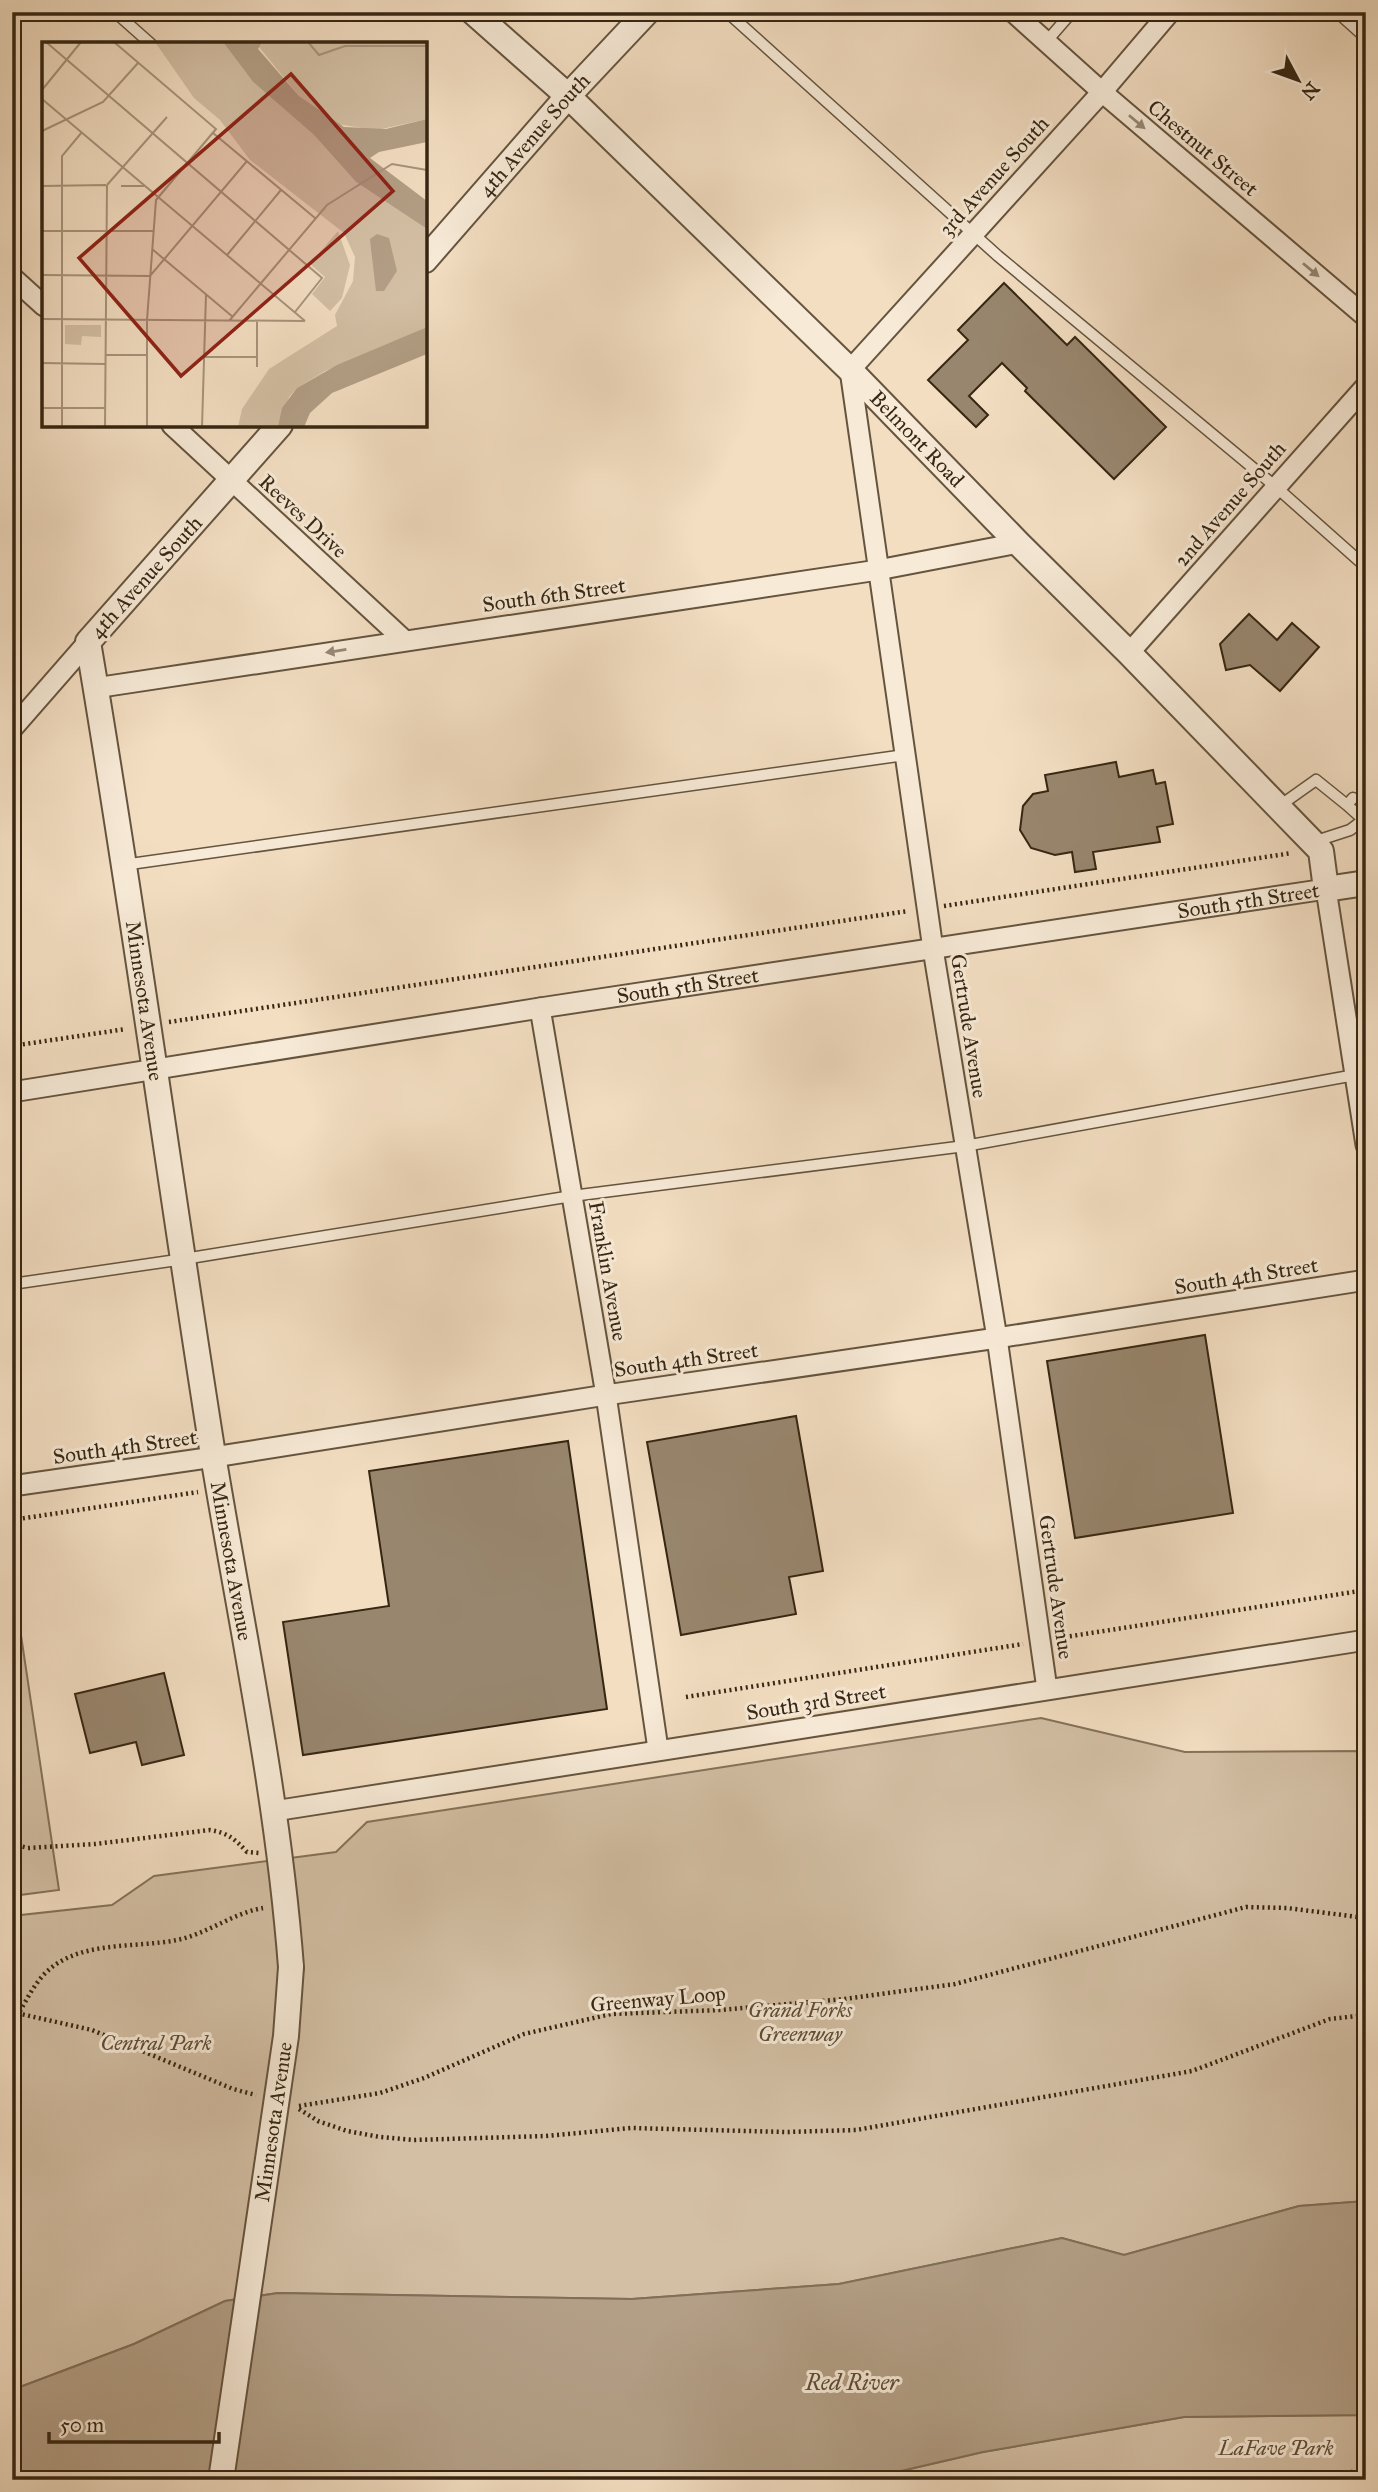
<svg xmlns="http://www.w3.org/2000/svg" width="1378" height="2492" font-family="'IM FELL Great Primer',serif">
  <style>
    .green { fill: #d3bfa4; stroke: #84725b; stroke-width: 2 }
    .water { fill: #b39f86; stroke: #816f58; stroke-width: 2 }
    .building { fill: #98866e; stroke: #362612; stroke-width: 2 }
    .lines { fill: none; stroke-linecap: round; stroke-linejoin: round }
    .service-casing { stroke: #65543e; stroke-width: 13 }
    .minor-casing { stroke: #65543e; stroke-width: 23 }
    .tertiary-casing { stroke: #65543e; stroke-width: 28 }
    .path { stroke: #362612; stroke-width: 4.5; stroke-dasharray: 2 3.5; stroke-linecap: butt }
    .service { stroke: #f7ead7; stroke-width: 10 }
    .minor { stroke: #f7ead7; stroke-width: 19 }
    .tertiary { stroke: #f7ead7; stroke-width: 24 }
    .tertiary-bridge-casing { stroke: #65543e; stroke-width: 28; stroke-linecap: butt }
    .tertiary-bridge { stroke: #f7ead7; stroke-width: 24 }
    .oneway { fill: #968874 }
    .labels { text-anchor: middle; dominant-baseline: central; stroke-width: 6; stroke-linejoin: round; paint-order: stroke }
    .street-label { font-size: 21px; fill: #362612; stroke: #f7ead7 }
    .park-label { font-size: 21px; font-style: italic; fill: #5d4c36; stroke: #f7ead7 }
    .water-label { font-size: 23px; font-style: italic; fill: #5c4a35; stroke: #f7ead7 }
    .inset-road { fill: none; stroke: #a7947c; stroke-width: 2 }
    .view { fill: #8f2418; fill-opacity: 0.15; stroke: #8f2418; stroke-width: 3.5 }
    .inset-edge { fill: none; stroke: #362612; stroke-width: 3.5 }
  </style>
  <rect width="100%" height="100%" fill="#f3dec2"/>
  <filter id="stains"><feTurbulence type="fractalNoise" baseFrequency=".00286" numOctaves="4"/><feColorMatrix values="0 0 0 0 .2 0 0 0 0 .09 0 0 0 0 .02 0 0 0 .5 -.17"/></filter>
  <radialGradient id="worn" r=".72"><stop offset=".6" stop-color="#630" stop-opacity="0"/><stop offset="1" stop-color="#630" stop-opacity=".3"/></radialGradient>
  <path class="green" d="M 12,1575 L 59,1890 L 12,1896 Z
    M 1041,1718 L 1185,1752 L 1366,1751 L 1366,2201 L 1299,2206 L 1124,2255 L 1062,2238 L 839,2284 L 632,2299 L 278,2293 L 225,2301 L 134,2344 L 12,2390 L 12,1916 L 112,1905 L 154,1876 L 336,1852 L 367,1822 Z
    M 1366,2415 L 1366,2480 L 862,2480 L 983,2452 L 1184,2417 Z"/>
  <path class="water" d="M 1366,2201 L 1366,2415 L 1184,2417 L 983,2452 L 862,2480 L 12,2480 L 12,2390 L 134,2344 L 225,2301 L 278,2293 L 632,2299 L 839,2284 L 1062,2238 L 1124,2255 L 1299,2206 Z"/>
  <path class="building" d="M 1004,283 L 1067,345 L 1075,337 L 1166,427 L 1114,479 L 1025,391 L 1027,388 L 1002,363 L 969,396 L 988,415 L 976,427 L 928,380 L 968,340 L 958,330 Z
    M 1249,614 L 1277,640 L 1292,623 L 1319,647 L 1280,691 L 1250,665 L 1226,670 L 1220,644 Z
    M 1116,762 L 1119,777 L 1153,770 L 1156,784 L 1165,782 L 1173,824 L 1157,827 L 1160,842 L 1093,852 L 1096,869 L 1075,872 L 1072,852 L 1055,855 L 1031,848 L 1020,830 L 1023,806 L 1033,794 L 1048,791 L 1045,775 Z
    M 1205,1335 L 1233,1513 L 1075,1538 L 1047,1361 Z
    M 796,1416 L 823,1571 L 789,1577 L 796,1614 L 681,1635 L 647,1442 Z
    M 568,1441 L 607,1709 L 303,1755 L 283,1622 L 389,1606 L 369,1471 Z
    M 164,1673 L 184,1755 L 142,1765 L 136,1742 L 90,1753 L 75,1694 Z"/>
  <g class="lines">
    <defs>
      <path id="service" d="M 115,12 L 151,44
        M 727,12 L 998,256 L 1276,487 L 1366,567
        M 1337,12 L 1366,38
        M 1046,42 L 1072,12
        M 1347,805 L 1366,822
        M 1278,807 L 1316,780 L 1347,805 L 1353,798
        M 1313,842 L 1350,830 L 1366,818
        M 123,865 L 905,755
        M 12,1284 L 184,1259 L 572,1196 L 965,1146 L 1366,1073"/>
      <g id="minor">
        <path d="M 1013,12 L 1102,92 L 1366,317"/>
        <path d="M 12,277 L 44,306"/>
        <path d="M 172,425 L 404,640"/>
        <path d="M 1129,653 L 1366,386"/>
        <path d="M 95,688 L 878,570 L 1018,543"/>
        <path d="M 12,729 L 88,642"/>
        <path d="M 540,1008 L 606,1395 L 658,1749"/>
        <path id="s1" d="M 12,1092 L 540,1008 L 1326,889 L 1366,1145"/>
        <path d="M 12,1486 L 214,1457 L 606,1395 L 997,1338 L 1366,1280"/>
        <path d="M 1047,1689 L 997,1338 L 933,949 L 850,370 L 1102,92 L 1170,12"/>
        <path d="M 274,1811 L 1366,1640"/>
      </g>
      <g id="tertiary">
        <path id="s2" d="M 473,12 L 568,96 L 850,370 L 1018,543 L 1129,653 L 1321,851 L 1326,889 L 1366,883"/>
        <path id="s3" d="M 425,260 L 568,96 L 647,12"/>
        <path id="s4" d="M 280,425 L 88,642 C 134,912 170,1184 213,1455 C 241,1625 278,1795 291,1967"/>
      </g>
    </defs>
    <use href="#service" class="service-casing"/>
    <use href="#minor" class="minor-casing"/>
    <use href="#tertiary" class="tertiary-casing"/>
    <path class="path" d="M 944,906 L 1292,853
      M 169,1022 L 908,911
      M 12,1046 L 126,1029
      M 12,1520 L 198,1492
      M 1059,1638 L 1366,1590
      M 686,1697 L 1023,1644
      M 12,1844 L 28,1848 L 95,1844 L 210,1830 C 228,1833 235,1839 247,1852 L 259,1853
      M 12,2012 L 92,2030 L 233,2089 L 256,2095
      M 12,2026 C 21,2010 29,1993 40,1979 C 72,1939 132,1949 177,1940 C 207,1934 233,1913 263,1908
      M 299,2106 L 380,2093 L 424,2078 L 524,2034 L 611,2014 L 721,2010 L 844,1999 L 955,1984 L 1246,1907 L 1287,1908 L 1366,1918
      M 299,2109 L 318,2121 L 347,2131 L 380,2137 L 414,2140 L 546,2136 L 631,2128 L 786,2132 L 856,2130 L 1192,2071 L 1330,2019 L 1366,2015
      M 1241,2480 L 1366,2471"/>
    <use href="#service" class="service"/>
    <use href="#minor" class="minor"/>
    <use href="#tertiary" class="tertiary"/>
    <defs>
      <g id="tertiary-bridge">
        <path id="s5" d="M 221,2480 L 286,2036 L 291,1967"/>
      </g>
    </defs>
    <use href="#tertiary-bridge" class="tertiary-bridge-casing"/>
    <use href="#tertiary-bridge" class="tertiary-bridge"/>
  </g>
  <defs><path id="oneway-solid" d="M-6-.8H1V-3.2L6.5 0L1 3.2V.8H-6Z" transform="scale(1.75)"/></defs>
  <g class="oneway">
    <use href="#oneway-solid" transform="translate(1137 122) rotate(40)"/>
    <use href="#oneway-solid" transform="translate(1311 270) rotate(40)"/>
    <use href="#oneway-solid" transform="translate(336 651) rotate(171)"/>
  </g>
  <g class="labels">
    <g class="street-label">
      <text stroke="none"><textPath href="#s3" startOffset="166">4th Avenue South</textPath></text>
      <text transform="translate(1203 148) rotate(40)">Chestnut Street</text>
      <text transform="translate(994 176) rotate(-48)">3rd Avenue South</text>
      <text stroke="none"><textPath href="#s2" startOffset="616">Belmont Road</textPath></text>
      <text transform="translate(1230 504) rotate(-49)">2nd Avenue South</text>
      <text transform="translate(303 516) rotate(43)">Reeves Drive</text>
      <text transform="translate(146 577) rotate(-48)">4th Avenue South</text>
      <text transform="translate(554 595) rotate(-8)">South 6th Street</text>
      <text stroke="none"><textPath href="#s1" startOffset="1251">South 5th Street</textPath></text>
      <text stroke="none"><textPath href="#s1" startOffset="684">South 5th Street</textPath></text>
      <text stroke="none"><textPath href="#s4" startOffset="653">Minnesota Avenue</textPath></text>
      <text transform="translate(969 1026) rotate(81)">Gertrude Avenue</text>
      <text transform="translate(608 1271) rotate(80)">Franklin Avenue</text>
      <text transform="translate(1246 1276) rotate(-9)">South 4th Street</text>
      <text transform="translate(686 1360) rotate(-8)">South 4th Street</text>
      <text transform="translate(125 1447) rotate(-8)">South 4th Street</text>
      <text stroke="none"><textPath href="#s4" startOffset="1220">Minnesota Avenue</textPath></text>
      <text transform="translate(1056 1587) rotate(82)">Gertrude Avenue</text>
      <text transform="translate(816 1702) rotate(-9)">South 3rd Street</text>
      <text transform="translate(658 1999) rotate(-5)">Greenway Loop</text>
      <text stroke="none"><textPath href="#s5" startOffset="362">Minnesota Avenue</textPath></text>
    </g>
    <g class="park-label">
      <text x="800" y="2010">Grand Forks<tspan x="800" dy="24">Greenway</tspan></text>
      <text x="156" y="2043">Central Park</text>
      <text x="1276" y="2448">LaFave Park</text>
    </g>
    <g class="water-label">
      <text x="852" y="2382">Red River</text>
    </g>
  </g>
  <g transform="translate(42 42)">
    <rect width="385" height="385" fill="#f3dec2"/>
    <path d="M 113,0 L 181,0 L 211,40 L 272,93 L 314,140 L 385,187 L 385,285 L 283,329 L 255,346 L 247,355 L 236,385 L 196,385 L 200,367 L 227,327 L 295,284 L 293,273 L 311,239 L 313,215 L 302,191 L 208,118 L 178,78 L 152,56 ZM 213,0 L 385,0 L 385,77 L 335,88 L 294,82 L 257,54 ZM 296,189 L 308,223 L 300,256 L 288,269 L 270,252 L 283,235 L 268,222 ZM 23,283 L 59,283 L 59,295 L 40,294 L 39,303 L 23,302 Z" fill="#d3bfa4"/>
    <path d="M 181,0 L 220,0 L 216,7 L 257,54 L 302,85 L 344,87 L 385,77 L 385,100 L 337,110 L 328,116 L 385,159 L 385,187 L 314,140 L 272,93 L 211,40 ZM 335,192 L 347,196 L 355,229 L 342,249 L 334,249 L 329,207 L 328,197 ZM 385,285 L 385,312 L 290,351 L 268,371 L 262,385 L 236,385 L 240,366 L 255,346 L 295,323 Z" fill="#b39f86"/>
    <path class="inset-road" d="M 4,0 L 280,236 L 253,270M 72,0 L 174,87 L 114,158 L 105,278 L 105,385M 266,0 L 277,13 L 303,4 L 385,4M 0,48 L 39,0M 0,57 L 263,279M 0,89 L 61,60 L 96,21M 171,91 L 273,176M 65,143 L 125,75M 0,144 L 64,143M 79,144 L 102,144M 0,189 L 111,189M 110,207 L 191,275M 185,213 L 239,148M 0,233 L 108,234 L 205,119M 0,277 L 263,279M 187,279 L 285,163 L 350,122 L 385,128M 64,313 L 105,313M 162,315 L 216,315M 0,321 L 63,322M 215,325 L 215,279M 0,366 L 63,366M 20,385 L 20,114 L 40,90M 63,385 L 65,143M 160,385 L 164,252"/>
    <path class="view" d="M 249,32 L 351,149 L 139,334 L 37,216 Z"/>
    <rect width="385" height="385" class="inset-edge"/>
  </g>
  <rect width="1378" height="2492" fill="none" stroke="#f3dec2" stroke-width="42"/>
  <rect x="14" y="14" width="1350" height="2464" fill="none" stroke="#362612" stroke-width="3.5"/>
  <rect x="21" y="21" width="1336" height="2450" fill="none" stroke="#362612" stroke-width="2"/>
  <g transform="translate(1298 80) rotate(131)" stroke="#f7ead7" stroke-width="5" paint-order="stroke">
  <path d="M0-5L12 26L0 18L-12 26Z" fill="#362612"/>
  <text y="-10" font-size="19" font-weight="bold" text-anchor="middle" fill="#362612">N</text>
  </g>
  <path d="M49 2432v10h170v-10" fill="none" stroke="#362612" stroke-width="3.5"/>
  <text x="60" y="2432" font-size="21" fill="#362612" stroke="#f7ead7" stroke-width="5" paint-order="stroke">50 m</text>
  <rect width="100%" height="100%" filter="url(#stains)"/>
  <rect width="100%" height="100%" fill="url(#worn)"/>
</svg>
